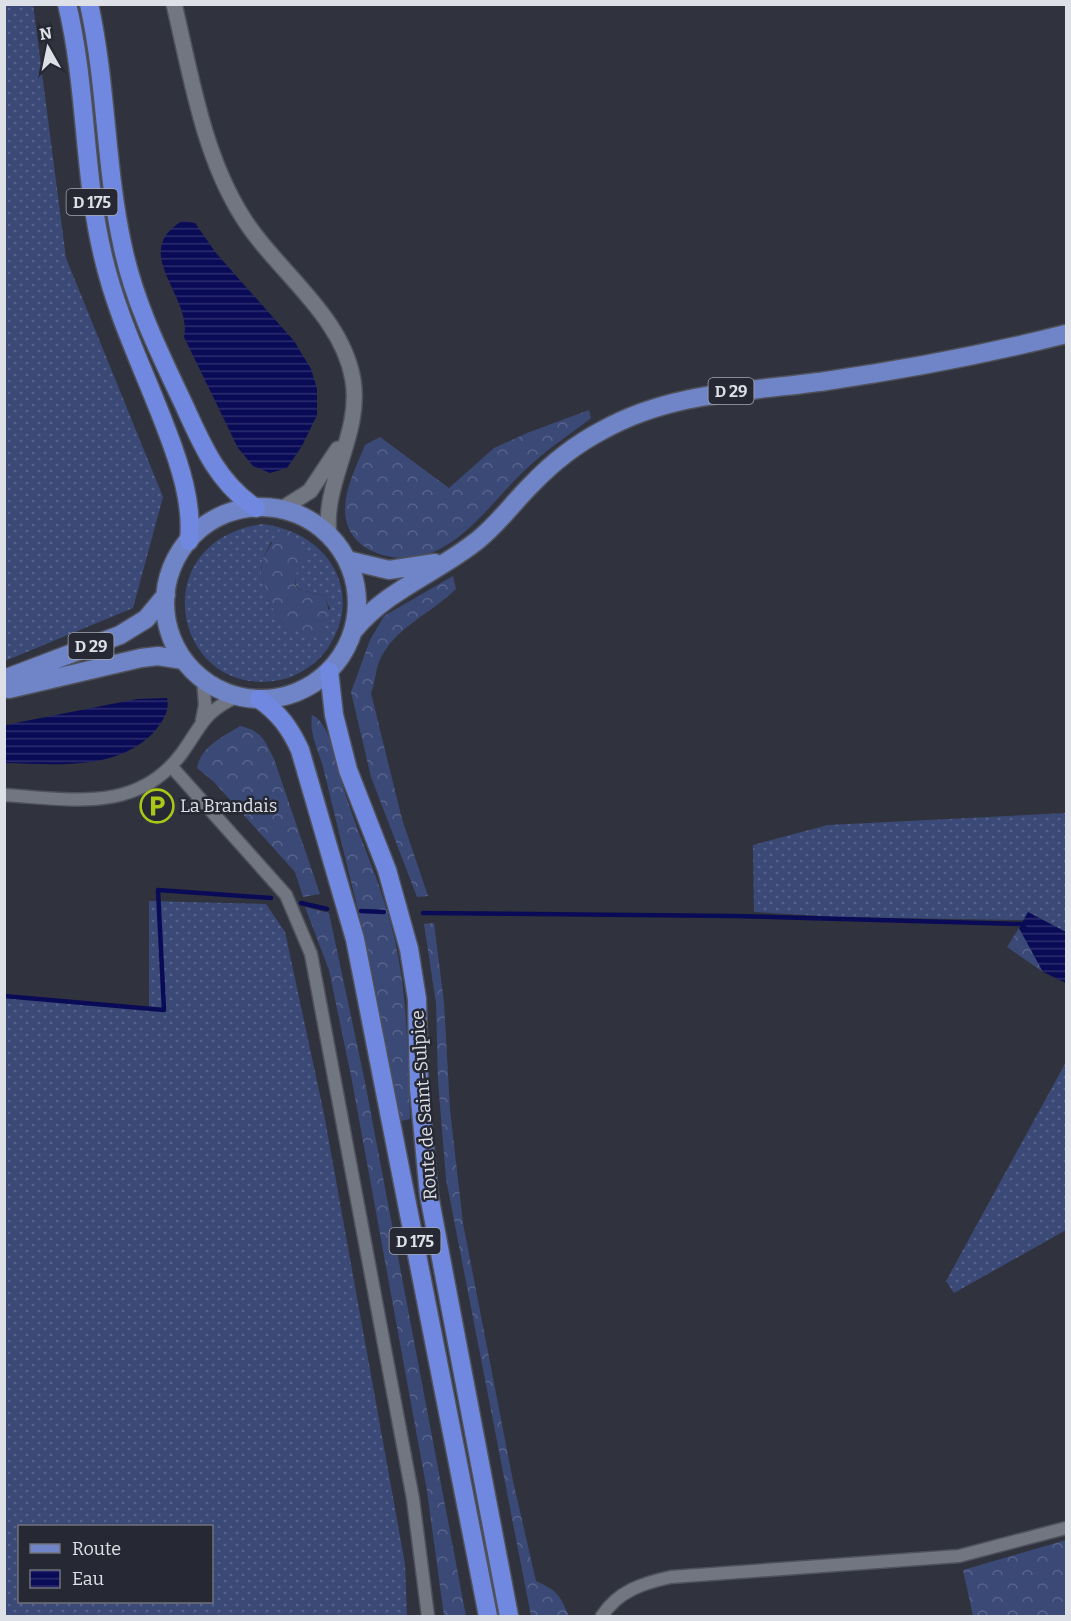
<svg xmlns="http://www.w3.org/2000/svg" width="1071" height="1621" font-family="Bitter,serif">
  <style>
    .grass { fill: url(#grass-dots); fill-rule: evenodd }
    .forest { fill: url(#forest-crowns) }
    .water { fill: url(#water-rules) }
    .lines { fill: none; stroke-linecap: round; stroke-linejoin: round }
    .stream { stroke: #0a0b56; stroke-width: 4.5 }
    .minor-casing { stroke: #4f525b; stroke-width: 15 }
    .tertiary-casing { stroke: #4f525b; stroke-width: 18 }
    .primary-casing { stroke: #4f525b; stroke-width: 21 }
    .trunk-casing { stroke: #4f525b; stroke-width: 21 }
    .minor { stroke: #727681; stroke-width: 12 }
    .tertiary { stroke: #727681; stroke-width: 15 }
    .primary { stroke: #7084c8; stroke-width: 18 }
    .trunk { stroke: #7088e0; stroke-width: 18 }
    .labels { text-anchor: middle; dominant-baseline: central; stroke-width: 5; stroke-linejoin: round; paint-order: stroke }
    .shield { fill: #262933; stroke: #a7a9b1; stroke-width: 1.5 }
    .shield-label { font-size: 16px; font-weight: bold; fill: #dee0e7 }
    .poi-label { font-size: 18px; fill: #dee0e7; stroke: #262933; text-anchor: start }
    .street-label { font-size: 18px; fill: #dee0e7; stroke: #262933 }
  </style>
  <defs>
    <pattern id="grass-dots" width="8" height="8" patternUnits="userSpaceOnUse" patternTransform="scale(1.5)"><rect width="8" height="8" fill="#3b4977"/><path d="M2 2h.1M6 6h.1" fill="none" stroke="#57638a" stroke-width="1.8" stroke-linecap="round"/></pattern>
    <pattern id="forest-crowns" width="20" height="18" patternUnits="userSpaceOnUse" patternTransform="scale(1.5)"><rect width="20" height="18" fill="#3b4977"/><path d="M2 6a3 3 0 1 1 6 0M12 15a3 3 0 1 1 6 0" fill="none" stroke="#57638a"/></pattern>
    <pattern id="water-rules" width="6" height="5" patternUnits="userSpaceOnUse" patternTransform="scale(1.5)"><rect width="6" height="5" fill="#0a0b56"/><path d="M0 2.5h6" fill="none" stroke="#2d2e6e"/></pattern>
  </defs>
  <rect width="100%" height="100%" fill="#30333d"/>
  <path class="grass" d="M 33,4 L 66,258 L 163,497 L 133,608 L 5,661 L 4,5 Z
    M 262,524 C 326,531 366,590 328,648 C 317,664 299,676 280,680 C 174,700 141,542 262,524 ZM 271,542 L 303,561 C 296,572 292,577 298,589 L 325,596 L 330,609 L 284,626 L 269,602 L 261,572 L 263,558 Z
    M 1066,813 L 1066,945 L 1025,920 L 840,917 L 754,912 L 753,845 L 828,825 Z
    M 149,901 L 266,904 L 285,932 L 324,1114 L 405,1564 L 407,1616 L 5,1616 L 5,997 L 149,1010 ZM 212,1526 L 212,1602 L 20,1602 L 20,1526 Z
    M 1066,1062 L 1066,1230 L 954,1293 L 946,1281 Z"/>
  <path class="forest" d="M 589,410 L 591,418 C 568,436 543,452 523,472 C 488,505 458,556 405,558 C 390,558 373,554 362,545 C 329,518 352,477 365,445 L 380,437 L 449,488 L 494,448 L 527,433 Z
    M 280,530 L 294,533 C 297,539 302,546 304,552 C 308,567 289,570 297,589 L 325,596 C 331,612 328,624 320,639 L 284,626 L 269,602 L 261,572 L 263,558 Z
    M 453,576 L 456,589 C 431,614 393,628 379,662 C 376,668 375,684 371,693 L 402,819 L 428,896 L 417,897 L 371,777 L 351,692 L 370,640 L 384,616 Z
    M 312,715 C 331,722 339,774 345,793 C 361,843 384,889 395,941 C 408,999 408,1060 410,1119 L 401,1121 L 367,947 L 322,763 C 317,748 309,732 312,715 Z
    M 240,726 C 262,731 264,739 274,759 L 320,894 L 303,897 L 295,872 L 214,782 L 197,768 C 201,746 223,737 240,726 Z
    M 305,907 L 329,913 L 365,1082 L 466,1616 L 444,1616 L 427,1491 L 352,1081 L 329,970 Z
    M 434,923 L 444,1002 L 450,1110 L 463,1223 L 513,1481 L 536,1581 C 559,1592 559,1594 569,1616 L 531,1616 L 446,1179 L 438,1081 L 436,1003 L 424,924 Z
    M 1019,928 L 1043,972 L 1007,947 Z
    M 1066,1540 L 1066,1616 L 973,1616 L 963,1570 Z"/>
  <path class="water" d="M 182,221 L 195,223 L 216,253 L 294,341 L 311,369 L 317,389 L 317,415 L 302,446 L 287,468 L 270,473 L 253,466 L 238,448 L 184,337 C 193,296 129,253 182,221 Z
    M 167,698 C 170,711 163,721 155,731 C 117,772 55,764 5,763 L 5,725 L 137,699 Z
    M 1028,912 L 1066,932 L 1066,983 L 1043,972 L 1019,928 Z"/>
  <g class="lines">
    <path class="stream" d="M 301,903 L 327,909
      M 361,911 L 384,912
      M 423,913 L 734,916 L 1021,924 L 1025,928
      M 4,996 L 164,1010 L 158,890 L 271,898"/>
    <defs>
      <path id="minor" d="M 202,720 L 205,705 L 203,680
        M 171,766 L 286,895 L 311,954 L 413,1499 L 428,1616
        M 4,795 C 70,799 137,814 182,753 C 203,724 202,713 238,696
        M 602,1616 C 618,1591 643,1583 671,1577 L 959,1556 L 1066,1528"/>
      <path id="tertiary" d="M 174,4 C 191,75 203,154 242,216 C 275,270 342,314 353,380 C 362,435 322,482 329,536
        M 280,510 L 310,491 L 338,449"/>
      <path id="primary" d="M165 603a96 96 0 1 1 192 0a96 96 0 1 1-192 0Z
        M 347,560 L 389,570 L 435,563
        M 354,630 C 388,589 437,573 478,540 C 498,524 513,503 531,485 C 552,463 576,444 603,430 C 673,391 749,392 826,381 C 908,369 987,354 1066,334
        M 4,679 L 120,635 L 146,619 L 166,595
        M 9,689 L 141,658 L 158,656 L 184,660"/>
      <path id="trunk" d="M 67,4 C 87,87 83,173 103,256 C 117,317 145,372 167,431 C 180,465 193,504 189,541
        M 89,4 C 107,85 105,168 123,248 C 135,304 160,354 184,405 C 202,445 218,483 256,508
        M 329,671 L 334,715 L 348,770 L 387,870 L 409,949 L 417,999 L 419,1089 L 429,1195 L 509,1616
        M 259,699 C 279,713 290,728 300,750 L 355,939 L 488,1616"/>
    </defs>
    <use href="#minor" class="minor-casing"/>
    <use href="#tertiary" class="tertiary-casing"/>
    <use href="#primary" class="primary-casing"/>
    <use href="#trunk" class="trunk-casing"/>
    <use href="#minor" class="minor"/>
    <use href="#tertiary" class="tertiary"/>
    <use href="#primary" class="primary"/>
    <use href="#trunk" class="trunk"/>
  </g>
  <defs>
    <symbol id="parking-ring" viewBox="-11 -11 22 22"><circle r="9.5" fill="#262933" stroke="#aac718" stroke-width="1.5"/><path d="M-3.5-5.5H1a3.5 3.5 0 0 1 0 7H-1V5.5H-3.5ZM-1-3.4V-.6H.8a1.4 1.4 0 0 0 0-2.8Z" fill="#aac718"/></symbol>
  </defs>
  <g fill-rule="evenodd">
    <use href="#parking-ring" x="138" y="787" width="38" height="38"/>
  </g>
  <g class="labels">
    <g class="shield">
      <rect x="66.5" y="189" width="51" height="26" rx="4.5"/>
      <rect x="708.5" y="378" width="45" height="26" rx="4.5"/>
      <rect x="68.5" y="633" width="45" height="26" rx="4.5"/>
      <rect x="389.5" y="1228" width="51" height="26" rx="4.5"/>
    </g>
    <g class="shield-label">
      <text x="92" y="202">D 175</text>
      <text x="731" y="391">D 29</text>
      <text x="91" y="646">D 29</text>
      <text x="415" y="1241">D 175</text>
    </g>
    <g class="poi-label">
      <text x="180" y="806">La Brandais</text>
    </g>
    <g class="street-label">
      <text transform="translate(424 1105) rotate(-94)">Route de Saint-Sulpice</text>
    </g>
  </g>
  <rect width="1071" height="1621" fill="none" stroke="#dee0e7" stroke-width="12"/>
  <rect x="18" y="1525" width="195" height="78" fill="#262933" stroke="#70727b" stroke-width="1.5"/>
  <rect x="30" y="1544" width="30" height="9" fill="#7084c8" stroke="#70727b" stroke-width="1.5"/>
  <text x="72" y="1555" font-size="18" fill="#dee0e7">Route</text>
  <rect x="30" y="1570" width="30" height="18" fill="url(#water-rules)" stroke="#70727b" stroke-width="1.5"/>
  <text x="72" y="1585" font-size="18" fill="#dee0e7">Eau</text>
  <g transform="translate(48 48) rotate(351)" stroke="#262933" stroke-width="4.5" paint-order="stroke">
  <path d="M0-4.5L10 22L0 15L-10 22Z" fill="#dee0e7"/>
  <text y="-9" font-size="16" font-weight="bold" text-anchor="middle" fill="#dee0e7">N</text>
  </g>
</svg>
